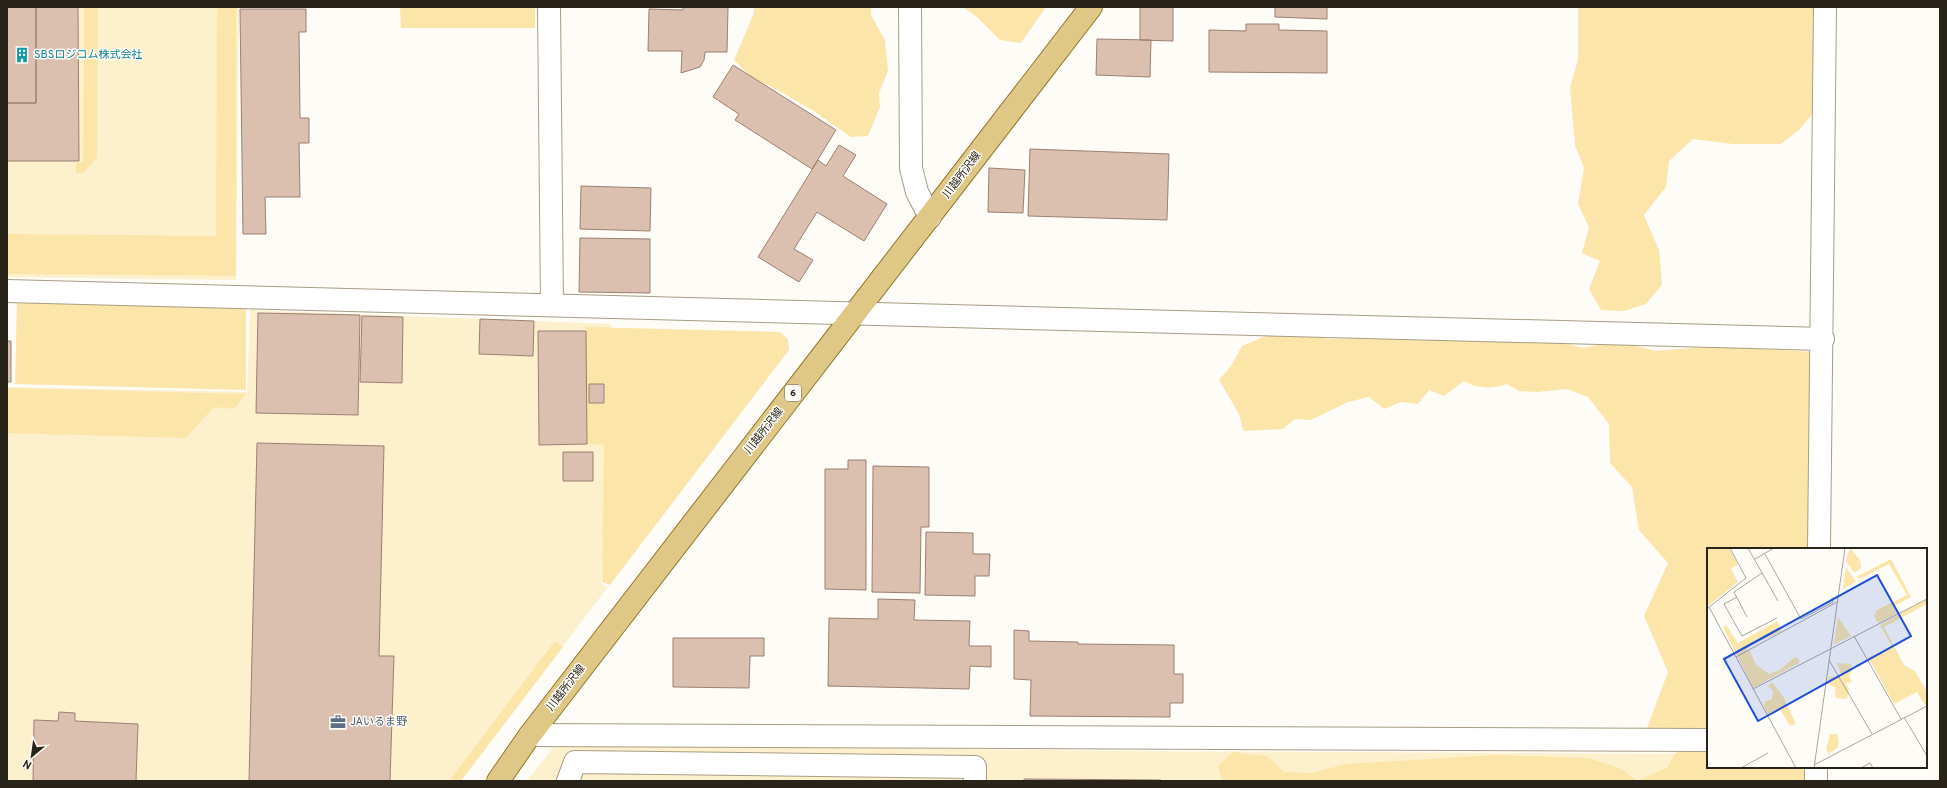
<svg xmlns="http://www.w3.org/2000/svg" width="1947" height="788" font-family="Overpass,'Noto Sans JP',sans-serif">
  <style>
    .built { fill: #fdf0cc }
    .green { fill: #fce5a8 }
    .building { fill: #dbbfaf; stroke: #9b8072 }
    .lines { fill: none; stroke-linecap: round; stroke-linejoin: round }
    .minor-casing { stroke: #a79d83; stroke-width: 24 }
    .major-casing { stroke: #91772a; stroke-width: 24 }
    .minor { stroke: #fff; stroke-width: 22 }
    .major { stroke: #dfc885; stroke-width: 22 }
    .labels { text-anchor: middle; dominant-baseline: central; stroke-width: 3; stroke-linejoin: round; paint-order: stroke }
    .shield { fill: #fefcf6; stroke: #68655c; stroke-width: 1 }
    .shield-label { font-size: 10px; font-weight: bold; fill: #28241a }
    .culture-label { font-size: 11px; fill: #0d838f; stroke: #fefcf6; text-anchor: start }
    .street-label { font-size: 11px; fill: #28241a; stroke: #fefcf6 }
    .service-label { font-size: 11px; fill: #4e5e75; stroke: #fefcf6; text-anchor: start }
    .inset-road { fill: none; stroke: #a8a69e; stroke-width: 1 }
    .view { fill: #1d4ed8; fill-opacity: 0.15; stroke: #1d4ed8; stroke-width: 2 }
    .inset-edge { fill: none; stroke: #28241a; stroke-width: 2 }
  </style>
  <rect width="100%" height="100%" fill="#fefcf6"/>
  <path class="built" d="M 7,7 L 239,7 L 236,280 L 7,277 Z
    M 250,310 L 611,324 L 601,584 L 608,587 L 460,781 L 7,781 L 7,387 L 247,392 Z
    M 556,744 L 1127,751 L 1708,754 L 1708,767 L 1797,781 L 527,781 Z"/>
  <path class="green" d="M 84,7 L 98,7 L 97,158 L 83,173 L 76,173 L 76,163 L 83,162 Z
    M 217,7 L 236,7 L 236,276 L 7,274 L 7,234 L 216,236 Z
    M 400,7 L 535,7 L 535,28 L 401,28 Z
    M 754,7 L 871,7 L 871,15 L 885,40 L 888,71 L 879,93 L 880,107 L 868,136 L 851,137 L 814,111 L 776,89 L 752,78 L 734,60 L 754,13 Z
    M 963,7 L 1046,7 L 1021,43 L 1000,40 L 978,18 Z
    M 1578,7 L 1815,7 L 1815,111 L 1799,130 L 1781,144 L 1733,144 L 1693,139 L 1669,161 L 1666,187 L 1644,215 L 1659,250 L 1662,285 L 1646,304 L 1624,311 L 1601,310 L 1589,289 L 1600,261 L 1582,253 L 1589,227 L 1578,204 L 1584,168 L 1575,145 L 1570,88 L 1578,59 Z
    M 17,299 L 246,307 L 246,390 L 15,384 Z
    M 586,327 L 780,332 L 788,339 L 789,350 L 610,585 L 602,582 L 604,445 L 586,444 Z
    M 1268,335 L 1301,335 L 1330,339 L 1410,338 L 1556,341 L 1583,348 L 1617,341 L 1656,351 L 1716,346 L 1814,352 L 1809,549 L 1708,549 L 1708,767 L 1805,767 L 1806,781 L 1222,781 L 1218,766 L 1234,751 L 1244,754 L 1267,756 L 1284,772 L 1312,773 L 1346,764 L 1496,755 L 1588,758 L 1622,769 L 1637,781 L 1667,768 L 1677,751 L 1647,728 L 1668,672 L 1644,616 L 1668,563 L 1639,530 L 1632,487 L 1610,463 L 1609,424 L 1588,397 L 1567,389 L 1537,392 L 1519,391 L 1507,384 C 1491,389 1479,389 1464,381 L 1444,396 L 1429,390 L 1418,404 L 1401,402 L 1384,409 L 1369,397 L 1348,402 L 1311,420 L 1295,419 L 1283,429 L 1243,431 L 1239,414 L 1219,380 L 1231,366 L 1242,346 Z
    M 7,388 L 246,394 L 234,409 L 214,407 L 186,438 L 7,433 Z
    M 555,641 L 563,647 L 461,781 L 449,781 Z"/>
  <path class="building" d="M 7,7 L 36,7 L 36,103 L 7,103 Z
    M 36,7 L 78,7 L 79,161 L 7,161 L 7,103 L 36,103 Z
    M 683,7 L 728,7 L 727,52 L 705,52 L 704,60 L 700,67 L 681,73 L 682,51 L 648,51 L 649,9 L 683,10 Z
    M 1140,7 L 1173,7 L 1173,41 L 1140,40 Z
    M 1275,7 L 1327,7 L 1327,19 L 1275,17 Z
    M 240,9 L 306,9 L 306,32 L 299,32 L 300,118 L 309,118 L 309,143 L 299,143 L 300,197 L 265,197 L 266,234 L 243,234 Z
    M 1246,24 L 1279,24 L 1279,30 L 1327,31 L 1327,73 L 1209,72 L 1209,30 L 1246,31 Z
    M 1097,39 L 1151,40 L 1150,77 L 1096,75 Z
    M 733,65 L 836,130 L 812,169 L 735,120 L 739,114 L 713,97 Z
    M 839,145 L 856,155 L 843,176 L 887,204 L 864,241 L 817,212 L 794,249 L 813,260 L 799,282 L 758,257 L 818,160 L 826,166 Z
    M 1030,149 L 1169,154 L 1167,220 L 1028,216 Z
    M 989,168 L 1025,170 L 1023,213 L 988,212 Z
    M 581,186 L 651,188 L 650,231 L 580,229 Z
    M 580,238 L 650,239 L 650,293 L 579,292 Z
    M 258,313 L 360,315 L 358,415 L 256,413 Z
    M 362,316 L 403,317 L 402,383 L 360,382 Z
    M 480,319 L 534,321 L 533,356 L 479,354 Z
    M 538,331 L 586,331 L 587,444 L 539,445 Z
    M 7,341 L 11,341 L 11,382 L 7,382 Z
    M 589,384 L 604,384 L 604,403 L 589,403 Z
    M 257,443 L 384,446 L 379,656 L 394,656 L 390,781 L 249,781 Z
    M 563,452 L 593,452 L 593,481 L 563,481 Z
    M 848,460 L 866,460 L 866,590 L 825,589 L 825,469 L 848,469 Z
    M 873,466 L 929,467 L 929,527 L 921,527 L 920,593 L 872,592 Z
    M 926,532 L 973,533 L 973,554 L 990,554 L 989,576 L 975,576 L 975,596 L 925,595 Z
    M 878,599 L 915,600 L 914,620 L 970,621 L 969,646 L 991,646 L 991,667 L 970,666 L 969,689 L 828,686 L 829,618 L 878,619 Z
    M 1014,630 L 1029,631 L 1029,641 L 1078,642 L 1078,644 L 1174,645 L 1174,674 L 1183,674 L 1183,703 L 1170,703 L 1170,717 L 1030,716 L 1031,680 L 1014,679 Z
    M 673,638 L 764,638 L 764,656 L 750,656 L 749,688 L 673,687 Z
    M 59,712 L 75,713 L 75,721 L 138,724 L 136,781 L 33,781 L 34,720 L 58,721 Z
    M 1024,779 L 1161,780 L 1161,781 L 1024,781 Z"/>
  <g class="lines">
    <defs>
      <path id="minor" d="M 549,7 L 552,304
        M 910,7 L 911,168 L 917,192 L 930,217
        M 7,291 L 1823,339
        M 1819,549 L 1825,7
        M 530,735 L 1708,740
        M 1816,767 L 1816,781
        M 568,781 L 575,762 L 975,767 L 975,781"/>
      <path id="major" d="M 498,781 L 530,735 L 1091,7"/>
    </defs>
    <use href="#minor" class="minor-casing"/>
    <use href="#major" class="major-casing"/>
    <use href="#minor" class="minor"/>
    <use href="#major" class="major"/>
  </g>
  <defs>
    <symbol id="building-bare" viewBox="-9 -9 18 18"><path d="M-4-6H4V6H1V3H-1V6H-4ZM-2.5-4.3h1.7v1.8h-1.7ZM.8-4.3h1.7v1.8H.8ZM-2.5-1h1.7V.8h-1.7ZM.8-1h1.7V.8H.8Z" fill="#0f9aa8" stroke="#fefcf6" stroke-width="2.5" paint-order="stroke"/></symbol>
    <symbol id="office-bare" viewBox="-9 -9 18 18"><path d="M-6-3h4V-5.5h4V-3h4V5H-6ZM-1-4.5V-3h2v-1.5ZM-6 0V1H6V0Z" fill="#5c6f8a" stroke="#fefcf6" stroke-width="2.5" paint-order="stroke"/></symbol>
  </defs>
  <g fill-rule="evenodd">
    <use href="#building-bare" x="11" y="44" width="22" height="22"/>
    <use href="#office-bare" x="327" y="711" width="22" height="22"/>
  </g>
  <g class="labels">
    <rect class="shield" x="785" y="385" width="16" height="16" rx="3"/>
    <g class="shield-label">
      <text x="793" y="393">6</text>
    </g>
    <g class="culture-label">
      <text x="34" y="55">SBSロジコム株式会社</text>
    </g>
    <g class="street-label">
      <text transform="translate(962 175) rotate(-53)">川越所沢線</text>
      <text transform="translate(764 431) rotate(-52)">川越所沢線</text>
      <text transform="translate(566 688) rotate(-52)">川越所沢線</text>
    </g>
    <g class="service-label">
      <text x="350" y="722">JAいるま野</text>
    </g>
  </g>
  <g transform="translate(1707 548)">
    <rect width="220" height="220" fill="#fefcf6"/>
    <path d="M 0,0 L 22,0 L 31,16 L 24,21 L 31,34 L 0,59 ZM 144,1 L 153,12 L 154,20 L 148,25 L 139,14 L 141,4 ZM 184,11 L 204,49 L 186,59 L 190,66 L 171,75 L 167,68 L 170,62 L 200,47 L 182,16 L 153,31 L 149,29 ZM 139,19 L 149,34 L 136,41 L 133,62 ZM 220,51 L 220,56 L 177,79 L 197,117 L 208,123 L 220,144 L 220,156 L 218,157 L 210,144 L 187,156 L 161,109 L 186,100 L 173,77 ZM 131,69 L 144,88 L 128,96 L 127,95 ZM 70,73 L 75,83 L 42,98 L 40,102 L 43,103 L 49,117 L 62,126 L 73,122 L 88,109 L 92,111 L 92,115 L 46,140 L 16,79 L 19,77 L 31,95 ZM 130,115 L 144,116 L 145,122 L 142,128 L 145,134 L 139,135 L 142,141 L 140,151 L 129,150 L 128,139 L 121,136 L 122,129 L 135,129 ZM 65,134 L 77,150 L 89,176 L 83,178 L 73,161 L 61,167 L 57,158 L 58,154 L 65,151 L 66,143 L 61,138 ZM 123,186 L 130,186 L 132,194 L 130,200 L 122,206 L 119,202 Z" fill="#fce5a8"/>
    <path class="inset-road" d="M 41,0 L 71,53M 58,6 L 94,71 L 126,54 L 125,49M 48,11 L 67,0M 30,49 L 17,56 L 35,88 L 70,70M 2,59 L 29,109 L 130,54M 1,60 L 39,30 L 23,0M 40,69 L 27,44 L 55,25M 147,88 L 194,171M 29,109 L 89,220M 122,112 L 165,186M 46,141 L 220,51M 197,169 L 220,208M 107,217 L 220,158M 34,220 L 61,205M 107,220 L 138,0M 154,220 L 163,215 L 166,220"/>
    <path class="view" d="M 170,27 L 204,88 L 51,173 L 17,111 Z"/>
    <rect width="220" height="220" class="inset-edge"/>
  </g>
  <rect width="1947" height="788" fill="none" stroke="#28241a" stroke-width="16"/>
  <g transform="translate(32 756) rotate(209)" stroke="#fefcf6" stroke-width="3" paint-order="stroke">
  <path d="M0-3L7 15L0 10L-7 15Z" fill="#28241a"/>
  <text y="-6" font-size="11" font-weight="bold" text-anchor="middle" fill="#28241a">N</text>
  </g>
</svg>
